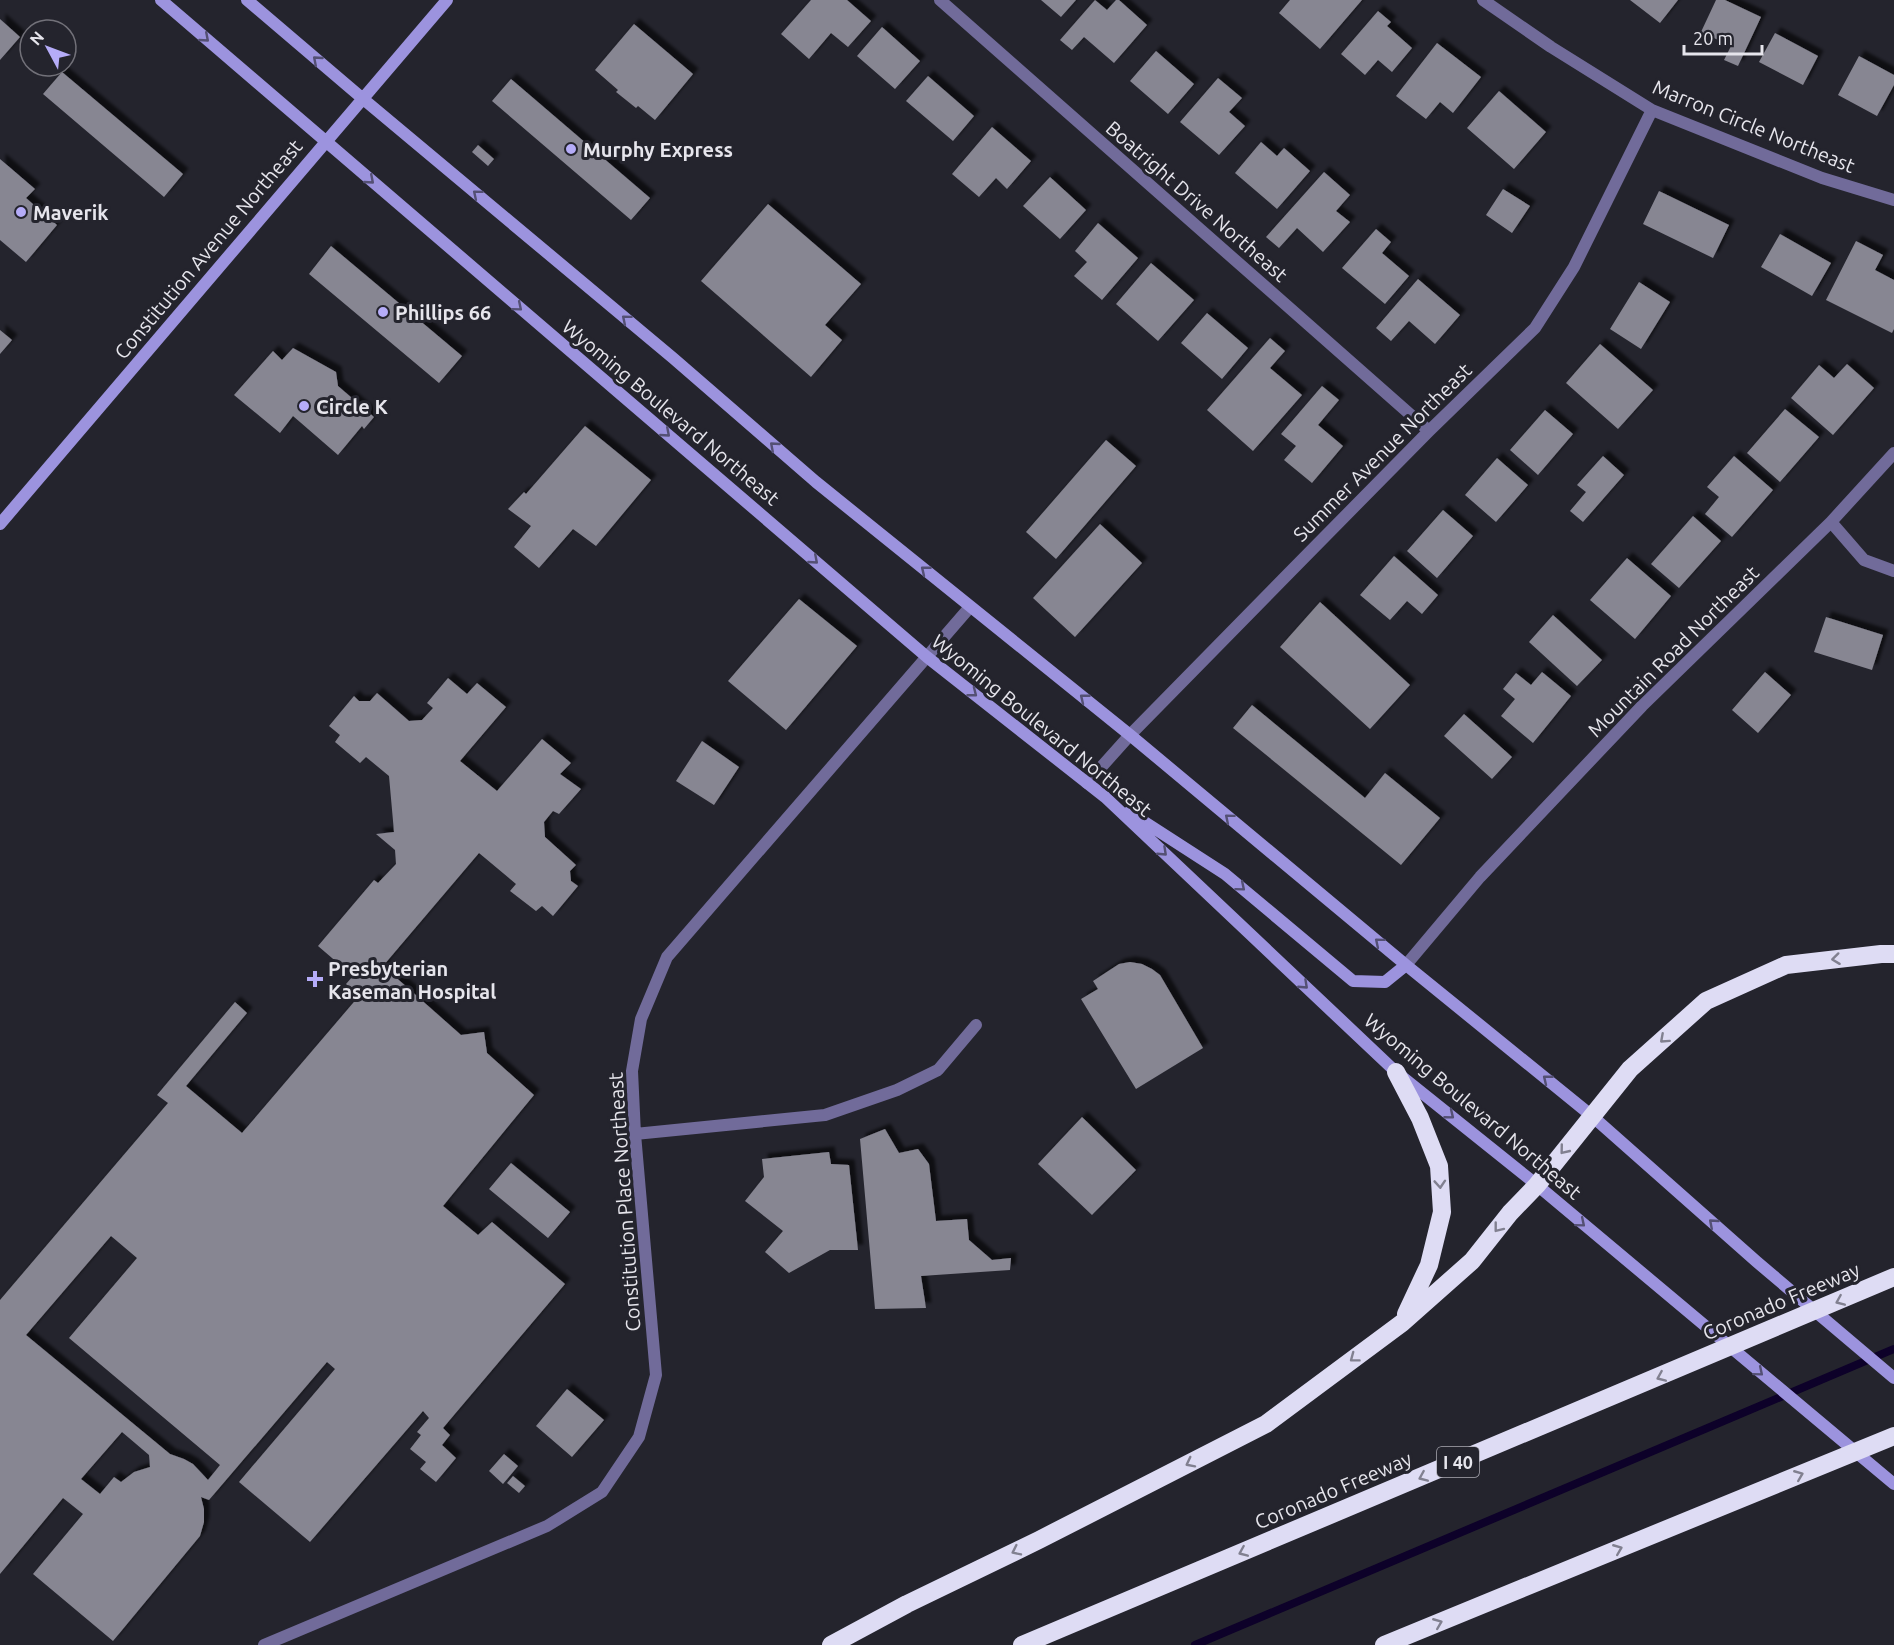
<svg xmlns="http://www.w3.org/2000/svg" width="1894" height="1645" font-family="Ubuntu,sans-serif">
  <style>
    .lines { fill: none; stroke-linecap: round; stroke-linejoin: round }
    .stream { stroke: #0d0129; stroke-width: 8 }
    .building { fill: #878692; fill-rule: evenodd; filter: url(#shadow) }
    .street { stroke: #716b9a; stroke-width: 12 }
    .secondary { stroke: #9c93de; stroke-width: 12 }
    .highway { stroke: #dedcf4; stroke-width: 18 }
    .oneway { stroke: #545074 }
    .oneway2 { stroke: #818090 }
    .poi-dot { fill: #b5acf8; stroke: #24242d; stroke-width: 2 }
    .labels { text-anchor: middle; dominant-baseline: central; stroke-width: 6; stroke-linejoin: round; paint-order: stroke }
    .shield { fill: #24242d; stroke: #acabb3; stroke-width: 1.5 }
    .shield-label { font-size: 18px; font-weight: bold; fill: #e6e5ec }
    .street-label { font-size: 20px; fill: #e6e5ec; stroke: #24242d }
    .poi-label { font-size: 20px; font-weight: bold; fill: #e6e5ec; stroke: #24242d; text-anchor: start }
  </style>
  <defs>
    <filter id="shadow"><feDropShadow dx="5.5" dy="-5.5" stdDeviation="1.5" flood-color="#0009"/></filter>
  </defs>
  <rect width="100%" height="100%" fill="#24242d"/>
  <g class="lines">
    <path class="stream" d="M 1195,1645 L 1894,1349"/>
  </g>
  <path class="building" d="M 811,0 L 847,0 L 871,21 L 848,47 L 831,33 L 809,59 L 781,34 Z
    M 1041,0 L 1076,0 L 1061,17 Z
    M 1095,0 L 1107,10 L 1116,0 L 1119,0 L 1147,25 L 1114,63 L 1084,37 L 1072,50 L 1060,40 Z
    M 1290,0 L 1362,0 L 1320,49 L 1279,13 Z
    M 1630,0 L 1678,0 L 1660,23 Z
    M 1716,0 L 1725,0 L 1761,17 L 1738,66 L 1724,60 L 1731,46 L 1701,32 Z
    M 1378,11 L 1391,22 L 1387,26 L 1412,48 L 1392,72 L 1378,60 L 1365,75 L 1341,54 Z
    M 0,19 L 20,37 L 0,60 Z
    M 634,24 L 693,74 L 655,120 L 638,106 L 636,108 L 616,92 L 618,90 L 595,70 Z
    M 882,27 L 920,61 L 895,89 L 857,56 Z
    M 1775,33 L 1818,56 L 1803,85 L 1759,62 Z
    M 1437,43 L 1481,77 L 1453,113 L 1440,102 L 1426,119 L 1396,96 Z
    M 1156,51 L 1194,84 L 1168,114 L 1130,81 Z
    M 1859,56 L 1894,75 L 1894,85 L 1877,116 L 1838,95 Z
    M 62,72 L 183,174 L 164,197 L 43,94 Z
    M 928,76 L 974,116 L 953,141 L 906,101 Z
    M 1218,78 L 1242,98 L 1229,112 L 1245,126 L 1219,155 L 1180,122 Z
    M 511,79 L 650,198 L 631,220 L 492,101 Z
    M 1499,91 L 1546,132 L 1514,169 L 1467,128 Z
    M 992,127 L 1031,161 L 1007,189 L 996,178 L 979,197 L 952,174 Z
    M 1261,142 L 1277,156 L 1284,148 L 1310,171 L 1277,209 L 1235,173 Z
    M 478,145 L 494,159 L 488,166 L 472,152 Z
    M 0,159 L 35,189 L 26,198 L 57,225 L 26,262 L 0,240 Z
    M 1324,172 L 1350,195 L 1336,211 L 1350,222 L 1323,252 L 1297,228 L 1279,248 L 1266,237 Z
    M 1050,177 L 1086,210 L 1060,239 L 1023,206 Z
    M 1503,189 L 1530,206 L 1512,233 L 1486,215 Z
    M 1659,191 L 1729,225 L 1713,258 L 1643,224 Z
    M 768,204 L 861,284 L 825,325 L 842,340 L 811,377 L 701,281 Z
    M 1098,223 L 1138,258 L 1102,300 L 1074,276 L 1087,262 L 1075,251 Z
    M 1376,229 L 1391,242 L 1382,253 L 1409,276 L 1385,304 L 1342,268 Z
    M 1780,234 L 1831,263 L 1812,296 L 1761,267 Z
    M 1856,241 L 1883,255 L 1875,270 L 1894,280 L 1894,329 L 1892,333 L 1826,300 Z
    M 331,246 L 462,356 L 439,383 L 309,274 Z
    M 1151,263 L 1194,300 L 1158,341 L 1116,304 Z
    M 1418,279 L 1460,315 L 1435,344 L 1409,321 L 1391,341 L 1376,328 Z
    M 1639,282 L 1670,302 L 1641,349 L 1610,329 Z
    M 1207,313 L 1248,348 L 1222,379 L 1181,343 Z
    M 0,330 L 12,340 L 0,354 Z
    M 1270,338 L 1285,351 L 1270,368 L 1302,395 L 1253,451 L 1207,410 Z
    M 1600,344 L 1653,390 L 1618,429 L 1566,383 Z
    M 293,348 L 336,372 L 338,386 L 374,417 L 364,429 L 362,426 L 338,455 L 293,416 L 280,433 L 234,395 L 273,351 L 282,360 Z
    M 1847,364 L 1874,388 L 1833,435 L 1791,398 L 1819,365 L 1834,378 Z
    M 1322,386 L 1339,400 L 1318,425 L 1343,446 L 1312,483 L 1284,460 L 1296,446 L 1281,434 Z
    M 1785,409 L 1819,437 L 1780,482 L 1747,453 Z
    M 1545,410 L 1573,434 L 1538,475 L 1510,450 Z
    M 585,426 L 651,480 L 596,546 L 573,529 L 539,568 L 514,547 L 531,526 L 508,509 L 524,492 L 526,494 Z
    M 1106,440 L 1136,466 L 1056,559 L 1026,532 Z
    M 1603,456 L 1624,475 L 1583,522 L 1570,511 L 1586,492 L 1577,485 Z
    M 1734,456 L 1773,490 L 1732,537 L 1705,514 L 1719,497 L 1707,487 Z
    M 1497,458 L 1528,485 L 1496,522 L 1465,495 Z
    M 1443,510 L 1473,536 L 1437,578 L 1407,551 Z
    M 1693,516 L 1721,541 L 1679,588 L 1651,564 Z
    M 1100,524 L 1142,563 L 1075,637 L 1033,598 Z
    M 1394,556 L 1438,595 L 1422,614 L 1407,601 L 1390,620 L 1360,595 Z
    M 1627,558 L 1671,596 L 1635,639 L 1590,600 Z
    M 799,599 L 857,646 L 786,730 L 728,681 Z
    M 1320,602 L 1410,685 L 1370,729 L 1280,647 Z
    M 1553,615 L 1602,660 L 1577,686 L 1529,642 Z
    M 1826,617 L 1883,635 L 1872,670 L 1814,652 Z
    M 1542,672 L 1571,696 L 1533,743 L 1501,716 L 1515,699 L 1503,689 L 1516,673 L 1531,685 Z
    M 1765,672 L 1791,695 L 1758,733 L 1732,710 Z
    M 448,678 L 467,694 L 477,683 L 506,707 L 460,761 L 497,791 L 542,739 L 571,763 L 560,774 L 581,789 L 559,814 L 553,811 L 544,822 L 545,837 L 576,865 L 570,871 L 571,881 L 578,886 L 553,916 L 542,906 L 536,911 L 510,891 L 516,884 L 479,853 L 383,966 L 461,1035 L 484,1032 L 487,1053 L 534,1095 L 443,1206 L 478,1235 L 492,1222 L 565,1284 L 443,1428 L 450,1435 L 442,1445 L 456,1458 L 436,1482 L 420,1469 L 426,1462 L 410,1449 L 421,1435 L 417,1432 L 429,1418 L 423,1411 L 310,1542 L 239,1482 L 335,1369 L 327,1362 L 209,1500 L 201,1497 L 204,1509 L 204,1522 L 200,1536 L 113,1641 L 33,1574 L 83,1514 L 63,1498 L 0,1574 L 0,1300 L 168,1103 L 157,1095 L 235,1002 L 247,1013 L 186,1086 L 242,1133 L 359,996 L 346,984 L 353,976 L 318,946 L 374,880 L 378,883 L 396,864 L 395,850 L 376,834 L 394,832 L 389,776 L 366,757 L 360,763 L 335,742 L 340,735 L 329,726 L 354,696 L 359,701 L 370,701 L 377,693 L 409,721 L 422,720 L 433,708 L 427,703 ZM 111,1236 L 137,1258 L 69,1338 L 220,1465 L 208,1480 L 193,1464 L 184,1459 L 170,1454 L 26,1335 ZM 122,1432 L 149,1455 L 150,1467 L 134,1472 L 121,1482 L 114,1477 L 100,1494 L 81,1479 Z
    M 1252,705 L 1365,798 L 1385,773 L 1440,818 L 1401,865 L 1233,728 Z
    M 1464,714 L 1512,757 L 1492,779 L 1444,736 Z
    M 702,741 L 739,767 L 714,805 L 676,781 Z
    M 1130,962 L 1142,964 L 1152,969 L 1160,975 L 1203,1048 L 1136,1089 L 1081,999 L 1098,989 L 1093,981 L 1119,964 Z
    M 1082,1117 L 1136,1170 L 1092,1215 L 1038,1164 Z
    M 885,1129 L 899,1153 L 918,1149 L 929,1164 L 936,1221 L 967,1219 L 969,1240 L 992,1260 L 1011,1258 L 1010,1270 L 921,1276 L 926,1308 L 875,1309 L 860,1139 Z
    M 829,1152 L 831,1164 L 849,1165 L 858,1250 L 830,1250 L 789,1273 L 765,1252 L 783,1231 L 745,1201 L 764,1177 L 762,1159 Z
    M 511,1163 L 570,1212 L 548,1238 L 489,1189 Z
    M 567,1389 L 604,1420 L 572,1457 L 536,1426 Z
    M 504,1454 L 518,1466 L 503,1484 L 489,1471 Z
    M 513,1476 L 525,1486 L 519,1493 L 507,1483 Z"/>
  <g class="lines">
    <path class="street" d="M 940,0 L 1429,431
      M 1483,0 L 1551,47 L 1652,110 L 1822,178 L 1894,200
      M 1831,522 L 1864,560 L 1894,571
      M 1087,783 L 1130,735 L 1290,572 L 1429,431 L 1535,328 L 1574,267 L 1652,110
      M 1406,965 L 1480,877 L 1642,706 L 1831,522 L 1894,453
      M 635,1134 L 825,1115 L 897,1090 L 938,1070 L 976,1025
      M 264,1645 L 547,1526 L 602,1492 L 639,1437 L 656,1375 L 635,1134 L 632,1071 L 641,1019 L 667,957 L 970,607"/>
    <path class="secondary" d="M 161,0 L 927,657 L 1105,797 L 1396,1072 L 1537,1185 L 1894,1484
      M 247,0 L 362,98 L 673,358 L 816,482 L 1130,735 L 1406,965 L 1592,1116 L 1757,1262 L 1894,1378
      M 0,524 L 447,0
      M 1129,812 L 1225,874 L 1353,981 L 1385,982 L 1406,965"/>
    <path class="highway" d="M 1396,1072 L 1420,1118 L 1439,1166 L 1442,1212 L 1429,1265 L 1406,1314
      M 831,1645 L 907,1604 L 1039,1540 L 1266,1424 L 1402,1323 L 1472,1261 L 1510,1213 L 1537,1185 L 1630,1069 L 1706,1001 L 1786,965 L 1881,954 L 1894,954
      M 1022,1645 L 1894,1277
      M 1384,1645 L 1894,1436"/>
  </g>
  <defs><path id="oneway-chevron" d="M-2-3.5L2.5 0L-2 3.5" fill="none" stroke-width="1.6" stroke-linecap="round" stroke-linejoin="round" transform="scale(1.5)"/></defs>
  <g class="oneway">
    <use href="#oneway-chevron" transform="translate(205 38) rotate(41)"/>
    <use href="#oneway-chevron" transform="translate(317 60) rotate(-139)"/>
    <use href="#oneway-chevron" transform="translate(370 180) rotate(41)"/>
    <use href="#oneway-chevron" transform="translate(477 194) rotate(-140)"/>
    <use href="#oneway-chevron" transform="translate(518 307) rotate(40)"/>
    <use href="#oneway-chevron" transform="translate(626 319) rotate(-140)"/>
    <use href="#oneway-chevron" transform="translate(666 433) rotate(41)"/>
    <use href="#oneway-chevron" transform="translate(774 446) rotate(-139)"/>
    <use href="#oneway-chevron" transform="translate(814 560) rotate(41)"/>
    <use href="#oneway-chevron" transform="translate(925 570) rotate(-141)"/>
    <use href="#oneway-chevron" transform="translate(973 693) rotate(38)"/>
    <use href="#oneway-chevron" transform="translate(1084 698) rotate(-141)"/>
    <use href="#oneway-chevron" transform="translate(1229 818) rotate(-140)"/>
    <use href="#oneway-chevron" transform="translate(1163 852) rotate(43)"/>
    <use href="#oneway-chevron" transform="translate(1241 887) rotate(40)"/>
    <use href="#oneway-chevron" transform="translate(1379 942) rotate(-140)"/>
    <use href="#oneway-chevron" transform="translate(1304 985) rotate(43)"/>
    <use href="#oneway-chevron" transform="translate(1547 1079) rotate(-141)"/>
    <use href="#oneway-chevron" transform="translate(1450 1115) rotate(39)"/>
    <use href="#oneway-chevron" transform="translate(1581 1223) rotate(40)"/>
    <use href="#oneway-chevron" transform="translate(1713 1223) rotate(-139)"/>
    <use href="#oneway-chevron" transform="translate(1759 1372) rotate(40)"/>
  </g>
  <g class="oneway2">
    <use href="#oneway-chevron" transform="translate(1836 959) rotate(173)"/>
    <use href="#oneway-chevron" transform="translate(1664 1039) rotate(138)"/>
    <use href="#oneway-chevron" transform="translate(1564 1150) rotate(129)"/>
    <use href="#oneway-chevron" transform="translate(1440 1184) rotate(86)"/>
    <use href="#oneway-chevron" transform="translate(1498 1228) rotate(128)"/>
    <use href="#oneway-chevron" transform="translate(1840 1301) rotate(157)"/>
    <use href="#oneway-chevron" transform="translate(1354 1358) rotate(143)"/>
    <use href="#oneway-chevron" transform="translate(1661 1377) rotate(157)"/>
    <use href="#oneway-chevron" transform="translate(1190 1463) rotate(153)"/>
    <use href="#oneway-chevron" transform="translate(1799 1475) rotate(-22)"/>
    <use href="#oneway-chevron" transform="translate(1423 1477) rotate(157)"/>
    <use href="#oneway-chevron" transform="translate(1618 1549) rotate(-22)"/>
    <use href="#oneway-chevron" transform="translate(1016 1551) rotate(154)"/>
    <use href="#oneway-chevron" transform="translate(1243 1552) rotate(157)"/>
    <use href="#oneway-chevron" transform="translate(1438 1623) rotate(-22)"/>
  </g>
  <g class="poi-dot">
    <circle cx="571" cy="149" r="6"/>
    <circle cx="21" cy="212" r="6"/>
    <circle cx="383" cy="312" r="6"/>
    <circle cx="304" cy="406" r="6"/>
    <path d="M312 970h6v6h6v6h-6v6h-6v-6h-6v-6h6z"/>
  </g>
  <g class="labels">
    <rect class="shield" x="1437" y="1447" width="42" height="30" rx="4.5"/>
    <g class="shield-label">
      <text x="1458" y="1462">I 40</text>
    </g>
    <g class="street-label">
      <text transform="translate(1754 126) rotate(22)">Marron Circle Northeast</text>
      <text transform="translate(1197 201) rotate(41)">Boatright Drive Northeast</text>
      <text transform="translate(208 249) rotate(-50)">Constitution Avenue Northeast</text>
      <text transform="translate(671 412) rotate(40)">Wyoming Boulevard Northeast</text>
      <text transform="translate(1382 452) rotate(-45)">Summer Avenue Northeast</text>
      <text transform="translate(1673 651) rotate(-45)">Mountain Road Northeast</text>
      <text transform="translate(1042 725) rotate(39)">Wyoming Boulevard Northeast</text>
      <text transform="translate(1473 1106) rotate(40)">Wyoming Boulevard Northeast</text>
      <text transform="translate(624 1202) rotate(-94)">Constitution Place Northeast</text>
      <text transform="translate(1781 1301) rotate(-23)">Coronado Freeway</text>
      <text transform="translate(1333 1490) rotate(-23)">Coronado Freeway</text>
    </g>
    <g class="poi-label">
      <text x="583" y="149">Murphy Express</text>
      <text x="33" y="212">Maverik</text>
      <text x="395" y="312">Phillips 66</text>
      <text x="316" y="406">Circle K</text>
      <text x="328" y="968">Presbyterian<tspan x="328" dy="23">Kaseman Hospital</tspan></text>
    </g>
  </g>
  <g transform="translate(48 48) rotate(311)"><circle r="28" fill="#24242d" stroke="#727179" stroke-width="1.5"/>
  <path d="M0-4.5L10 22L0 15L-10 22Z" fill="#b5acf8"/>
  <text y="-9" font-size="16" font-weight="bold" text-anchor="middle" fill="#e6e5ec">N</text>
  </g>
  <path d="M1684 45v9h78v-9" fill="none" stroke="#e6e5ec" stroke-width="3"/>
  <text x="1693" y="45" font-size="18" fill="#e6e5ec" stroke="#24242d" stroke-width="4.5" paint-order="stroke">20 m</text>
</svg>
